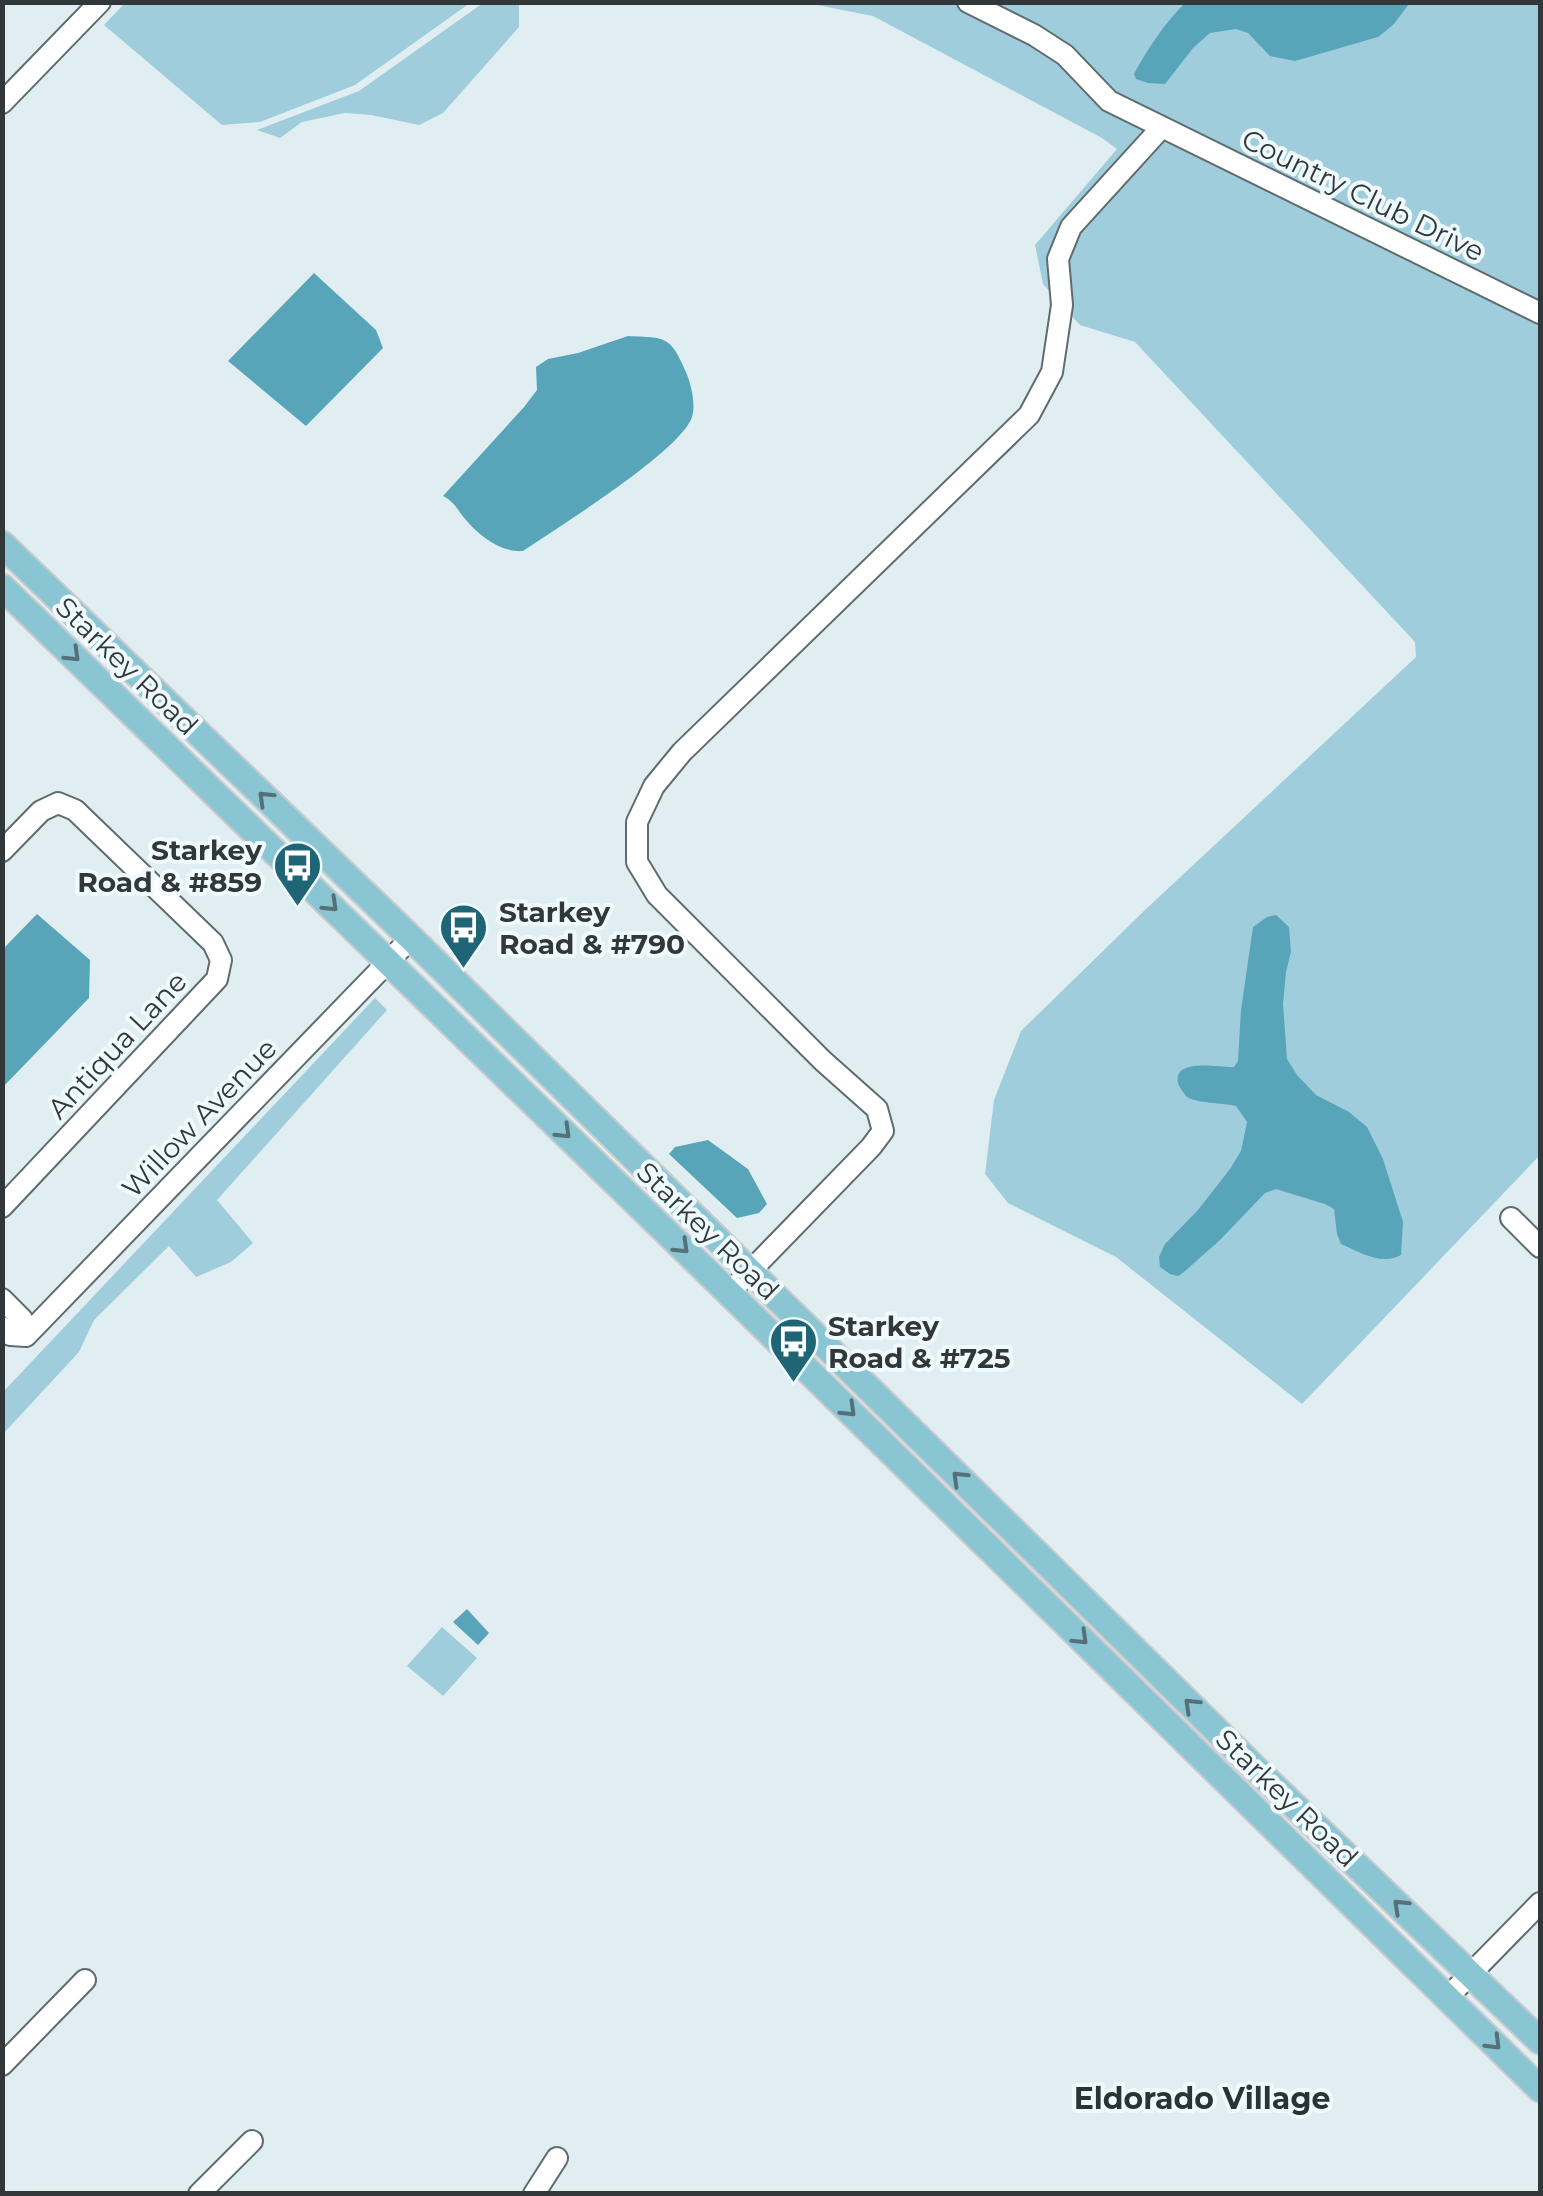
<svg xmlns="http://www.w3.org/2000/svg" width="1543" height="2196" font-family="Montserrat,sans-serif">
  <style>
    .green { fill: #9fcddb }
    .water { fill: #58a5ba }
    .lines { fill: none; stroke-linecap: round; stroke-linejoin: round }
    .minor-casing { stroke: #5f6c6f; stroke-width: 24 }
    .major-casing { stroke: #cacbcc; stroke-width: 29 }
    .minor { stroke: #fff; stroke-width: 20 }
    .major { stroke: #8ac5d4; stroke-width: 25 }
    .oneway { stroke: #557077 }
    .labels { text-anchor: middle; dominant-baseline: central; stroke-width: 8; stroke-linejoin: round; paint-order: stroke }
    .street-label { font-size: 28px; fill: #323739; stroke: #effafe }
    .poi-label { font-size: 28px; font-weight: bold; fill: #323739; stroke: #effafe; text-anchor: start }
    .neighbourhood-label { font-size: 30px; font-weight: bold; fill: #293437; stroke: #effafe }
  </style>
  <rect width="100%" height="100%" fill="#e0eef2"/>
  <path class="green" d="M 125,3 L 125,2 L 470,3 L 355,85 L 260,122 L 222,125 L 104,25 Z
    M 483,3 L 513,3 L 519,5 L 519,27 L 443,113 L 419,125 L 371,115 L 345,113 L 302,122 L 280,138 L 257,130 L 359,91 Z
    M 807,3 L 1540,3 L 1540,1155 L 1302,1404 L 1116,1257 L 1008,1203 L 985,1174 L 994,1100 L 1021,1031 L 1146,909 L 1416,657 L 1415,642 L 1135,342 L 1080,325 L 1043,284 L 1035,245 L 1117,149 L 1102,138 L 873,16 Z
    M 375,998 L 387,1010 L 217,1200 L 253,1243 L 231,1262 L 196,1277 L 169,1246 L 94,1320 L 79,1352 L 3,1434 L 3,1392 Z
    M 442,1627 L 477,1658 L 443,1696 L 407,1666 Z"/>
  <path class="water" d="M 1185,3 L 1409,2 L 1409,4 L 1393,25 L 1378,37 L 1295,61 L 1270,56 L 1248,33 L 1236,29 L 1210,33 L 1193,48 L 1165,84 L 1148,83 L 1136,79 L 1134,74 C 1148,48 1164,24 1185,3 Z
    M 314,273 L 376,330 L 383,348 L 306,426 L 228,361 Z
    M 628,336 C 666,338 670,335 686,372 C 691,384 696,404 692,417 C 681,451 557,528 523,551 C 502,553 479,536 466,520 C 458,511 455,502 443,496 L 524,407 L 537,390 L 536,367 L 548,359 L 578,353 Z
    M 37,914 L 90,960 L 89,998 L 3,1087 L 3,949 Z
    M 1276,915 L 1289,927 L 1291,952 L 1286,972 L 1283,1004 L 1287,1059 L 1297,1075 L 1316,1095 L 1349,1112 L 1367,1127 L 1383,1159 L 1403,1222 L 1401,1255 C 1382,1266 1359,1252 1341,1244 L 1337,1234 L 1334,1209 L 1325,1204 L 1276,1189 L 1265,1193 L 1220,1240 L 1184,1272 L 1178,1276 L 1170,1274 L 1160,1267 L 1159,1257 L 1165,1244 L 1198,1210 L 1230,1169 L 1241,1151 L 1247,1122 L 1236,1106 C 1224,1103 1196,1103 1187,1097 C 1185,1095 1179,1087 1178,1083 C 1173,1057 1220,1068 1234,1067 L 1238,1061 L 1241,1010 L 1253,927 L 1267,917 Z
    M 708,1140 L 748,1169 L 767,1204 L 759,1213 L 737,1218 L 669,1154 L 675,1147 Z
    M 467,1609 L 489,1633 L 478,1645 L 453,1622 Z"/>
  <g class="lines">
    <defs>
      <path id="minor" d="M 968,2 L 1034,35 L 1065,55 L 1109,101 L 1162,127
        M 2,103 L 100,2
        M 2,851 L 41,811 L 58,803 L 75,810 L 213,943 L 221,960 L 217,979 L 2,1207
        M 1511,1218 L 1540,1247
        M 729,1293 L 871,1147 L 883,1131 L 877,1109 L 823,1061 L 657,895 L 637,862 L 637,822 L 654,786 L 682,752 L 1029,415 L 1052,372 L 1062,305 L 1058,259 L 1071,227 L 1162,127 L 1540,313
        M 2,1299 L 22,1319 L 26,1336
        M 2,1327 L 10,1335 L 26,1336
        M 26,1336 L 411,938
        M 1447,1998 L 1540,1903
        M 2,2065 L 85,1980
        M 199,2194 L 252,2141
        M 534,2194 L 557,2158"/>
      <path id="major" d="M 2,544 L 411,938 L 1260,1773 L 1540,2041
        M 2,587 L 729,1293 L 1540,2089"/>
    </defs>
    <use href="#minor" class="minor-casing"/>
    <use href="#major" class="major-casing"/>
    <use href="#minor" class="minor"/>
    <use href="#major" class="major"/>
  </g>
  <defs><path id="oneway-chevron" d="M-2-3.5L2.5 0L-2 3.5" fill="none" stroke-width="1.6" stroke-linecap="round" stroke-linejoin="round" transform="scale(2.5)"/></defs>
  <g class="oneway">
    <use href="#oneway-chevron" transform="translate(73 655) rotate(44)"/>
    <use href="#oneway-chevron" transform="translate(265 798) rotate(-136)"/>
    <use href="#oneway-chevron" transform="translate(331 905) rotate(44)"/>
    <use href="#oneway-chevron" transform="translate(564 1132) rotate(44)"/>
    <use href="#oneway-chevron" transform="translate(682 1247) rotate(44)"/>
    <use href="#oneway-chevron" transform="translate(849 1410) rotate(44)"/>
    <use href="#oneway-chevron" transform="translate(959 1478) rotate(-136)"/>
    <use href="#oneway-chevron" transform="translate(1081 1638) rotate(44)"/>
    <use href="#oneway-chevron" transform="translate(1191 1705) rotate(-136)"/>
    <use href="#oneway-chevron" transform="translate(1400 1906) rotate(-136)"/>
    <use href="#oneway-chevron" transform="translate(1494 2043) rotate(45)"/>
  </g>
  <defs>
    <symbol id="bus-pin" viewBox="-11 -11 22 30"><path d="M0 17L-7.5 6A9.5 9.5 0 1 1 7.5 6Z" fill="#206576" stroke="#effafe"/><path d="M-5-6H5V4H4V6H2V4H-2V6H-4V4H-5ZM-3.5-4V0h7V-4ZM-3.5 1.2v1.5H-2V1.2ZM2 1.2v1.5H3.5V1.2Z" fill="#fff"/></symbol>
  </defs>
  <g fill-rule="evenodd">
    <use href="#bus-pin" x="270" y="838" width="55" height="75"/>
    <use href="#bus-pin" x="436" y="900" width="55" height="75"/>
    <use href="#bus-pin" x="766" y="1314" width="55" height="75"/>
  </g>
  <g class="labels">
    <g class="street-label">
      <text transform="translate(1363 195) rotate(26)">Country Club Drive</text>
      <text transform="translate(127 666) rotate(44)">Starkey Road</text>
      <text transform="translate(117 1045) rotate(-47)">Antiqua Lane</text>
      <text transform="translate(199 1118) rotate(-46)">Willow Avenue</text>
      <text transform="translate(708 1231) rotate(44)">Starkey Road</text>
      <text transform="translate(1287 1798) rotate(44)">Starkey Road</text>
    </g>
    <g class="poi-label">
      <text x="262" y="850" text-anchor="end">Starkey<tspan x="262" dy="32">Road &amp; #859</tspan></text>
      <text x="499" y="912">Starkey<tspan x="499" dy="32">Road &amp; #790</tspan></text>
      <text x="828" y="1326">Starkey<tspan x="828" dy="32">Road &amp; #725</tspan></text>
    </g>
    <g class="neighbourhood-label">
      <text x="1202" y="2098">Eldorado Village</text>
    </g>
  </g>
  <rect width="1543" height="2196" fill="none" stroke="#323739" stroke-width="10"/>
</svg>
